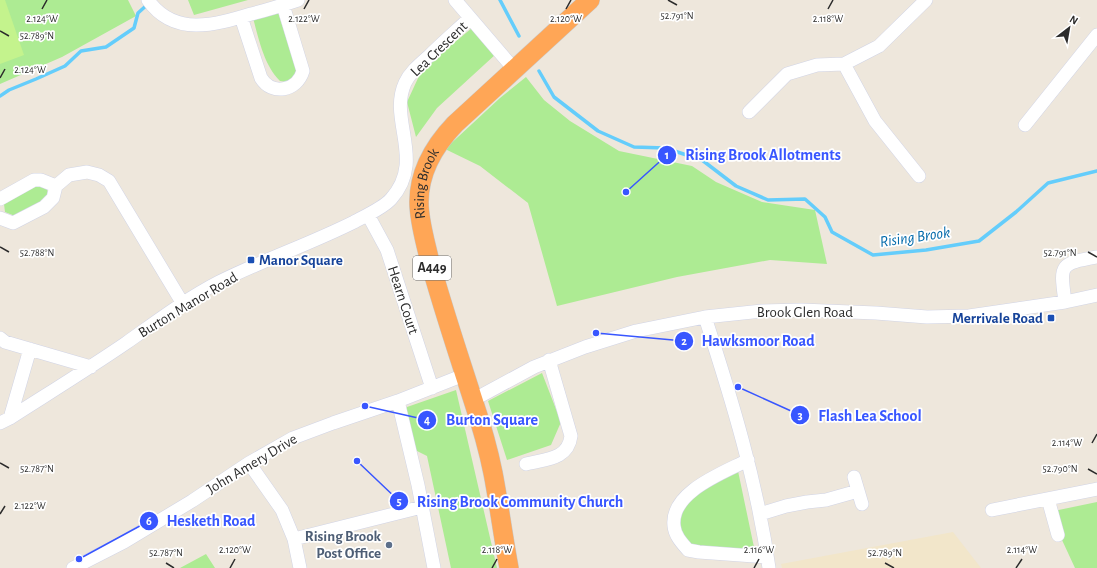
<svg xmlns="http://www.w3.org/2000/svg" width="1097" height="568" font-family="'Alegreya Sans',sans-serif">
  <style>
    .education { fill: #f2e6ca }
    .green { fill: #adeb93 }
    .pitch { fill: #c4f38d }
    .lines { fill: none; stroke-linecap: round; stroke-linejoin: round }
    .stream { stroke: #64cdfb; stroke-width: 3.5 }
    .minor-casing { stroke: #d1d4e5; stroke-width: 14 }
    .highway-casing { stroke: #c8c8c8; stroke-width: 20 }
    .minor { stroke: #fff; stroke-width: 13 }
    .highway { stroke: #ffa656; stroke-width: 19 }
    .ticks { fill: none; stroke: #2b2b2b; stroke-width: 1.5 }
    .transit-dot { fill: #1a4fb4; stroke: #fff; stroke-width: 1.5 }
    .service-dot { fill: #5c6f8a; stroke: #fff; stroke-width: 1.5 }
    .labels { text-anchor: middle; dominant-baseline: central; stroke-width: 3.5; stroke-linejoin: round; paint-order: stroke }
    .shield { fill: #fff; stroke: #6b6b6b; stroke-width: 1 }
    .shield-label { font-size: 14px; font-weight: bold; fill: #2b2b2b }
    .street-label { font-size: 15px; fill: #2b2b2b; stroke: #fff }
    .transit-label { font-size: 15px; font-weight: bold; fill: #164399; stroke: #fff; text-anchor: start }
    .service-label { font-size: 15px; font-weight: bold; fill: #4e5e75; stroke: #fff; text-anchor: end }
    .water-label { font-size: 16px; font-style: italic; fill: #0069aa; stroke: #fff }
    .ticks-label { font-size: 10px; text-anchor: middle; fill: #2b2b2b; stroke: #fff; stroke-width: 3.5; stroke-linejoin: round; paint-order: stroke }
    .leader { fill: none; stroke: #3856ff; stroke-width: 1.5 }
    .callout-dot { fill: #3856ff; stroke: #fff; stroke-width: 1.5 }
    .mark-label { font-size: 12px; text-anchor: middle; font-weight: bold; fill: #fff }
    .callout-label { font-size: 16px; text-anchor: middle; font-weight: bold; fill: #3856ff; stroke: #fff; stroke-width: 3.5; stroke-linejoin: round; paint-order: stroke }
  </style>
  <rect width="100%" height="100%" fill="#eee7dc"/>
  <path class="education" d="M 953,532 L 981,568 L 782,568 L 781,564 Z"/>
  <path class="green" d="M 0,0 L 128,0 L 136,16 L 62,57 L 0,84 Z
    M 188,0 L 248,0 L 194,15 Z
    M 278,12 L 298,75 L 287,82 L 280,81 C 264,65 259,40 253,18 Z
    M 472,28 L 496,54 L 437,108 L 416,137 L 407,102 L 419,76 L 433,60 Z
    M 526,77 L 544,100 L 570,121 L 619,151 L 692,166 L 716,182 L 762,202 L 815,210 L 827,264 L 770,260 L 677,277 L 557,306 L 528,203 L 480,166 L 445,149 L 500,98 Z
    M 33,186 L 47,188 L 48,195 L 40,204 L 15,216 L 5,212 L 4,204 Z
    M 542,373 L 561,422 L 551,445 L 507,460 L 488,401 Z
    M 456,390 L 497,568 L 451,568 L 427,456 L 415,450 L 405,412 L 407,407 Z
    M 738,471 L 755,552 L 703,550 L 685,542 L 677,527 L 679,510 L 693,494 Z
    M 1097,502 L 1097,568 L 1075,568 L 1049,512 Z
    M 206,554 L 215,568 L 180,568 Z"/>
  <path class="pitch" d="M 0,0 L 5,0 L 24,55 L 0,64 Z"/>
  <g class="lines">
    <path class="stream" d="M 500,0 L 519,36
      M 539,71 L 554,97 L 598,131 L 634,147 L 665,148 L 702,160 L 736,186 L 768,200 L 805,199 L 825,217 L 832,232 L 873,255 L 926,250 L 979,241 L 1016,212 L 1048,183 L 1097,171
      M 0,96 L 9,90 L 36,79 L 65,66 L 81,51 L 106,47 L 134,28 L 138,13 L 148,4"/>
    <defs>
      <path id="minor" d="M 148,0 C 174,37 215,25 251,14 C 267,10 283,5 298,0
        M 455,0 L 514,69
        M 241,17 L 261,78 C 272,96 297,91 303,71 L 283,5
        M 844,64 L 875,121 L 919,176
        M 749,112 L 787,74 L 817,65 L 844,64 L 879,46 L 926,0
        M 1025,125 L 1097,35
        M 0,199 L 34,180 L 41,180 L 56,186
        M 368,215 L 387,250 L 432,388
        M 0,218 L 13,223 L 44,207 L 53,198 L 56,186 L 69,175 L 87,172 L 99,175 L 109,181 L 183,304
        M 1065,302 C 1060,264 1059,264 1097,257
        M 705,317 C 732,400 757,482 769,568
        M 0,338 L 5,342 L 91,367
        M 473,400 L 534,367 L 585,347 L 636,331 L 705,317 L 762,311 L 801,310 L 876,313 L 927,317 L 969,316 L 1065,302 L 1097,295
        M 398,401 L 418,485 L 434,568
        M 10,418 L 30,349
        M 0,423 L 10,418 C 49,393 88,369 126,343 C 156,322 186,299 219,282 C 263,260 310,244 354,222 C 365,216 383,208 391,199 C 426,160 388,120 405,83 C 410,72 420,64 429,56 C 442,43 456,31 470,18
        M 748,460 C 723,473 670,492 674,526 C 675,536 682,543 688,550 L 699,552 L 767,557
        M 249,463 L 282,510 L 294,539 L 300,568
        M 526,464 C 545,459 568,460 571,436 L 549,360
        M 854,477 L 862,504
        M 1048,499 L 1058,535
        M 992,510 L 1097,489
        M 760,514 L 786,506 L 807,502 L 826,500 L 858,491
        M 294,539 L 422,507
        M 73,568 L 124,542 L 192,501 L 249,463 L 293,438 L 333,423 L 398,401 L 464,375"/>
      <g id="highway">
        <path id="s1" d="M 509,568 C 503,536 499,504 493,473 C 488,448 481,424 473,400 C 458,353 442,306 429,258 C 425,240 419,221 419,202 C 419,171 434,146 455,124 L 590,0"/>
      </g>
    </defs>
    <use href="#minor" class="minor-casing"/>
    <use href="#highway" class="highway-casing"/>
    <use href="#minor" class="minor"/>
    <use href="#highway" class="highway"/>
  </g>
  <path class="ticks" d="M 668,0 L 677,5M 42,9 L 47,0M 304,9 L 309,0M 566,9 L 571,0M 828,9 L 833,0M 0,31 L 9,36M 0,78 L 5,69M 0,247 L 9,252M 1088,252 L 1097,257M 1092,443 L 1097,434M 0,463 L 9,468M 1088,469 L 1097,474M 0,514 L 5,506M 166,563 L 174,568M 885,563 L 894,568M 230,568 L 235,559M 492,568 L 497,559M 754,568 L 759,559M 1016,568 L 1022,559"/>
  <g class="transit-dot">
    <rect x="247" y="256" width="8" height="8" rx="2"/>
    <rect x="1047" y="314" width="8" height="8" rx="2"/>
  </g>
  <circle class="service-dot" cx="389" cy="545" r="4"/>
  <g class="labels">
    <rect class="shield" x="413" y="256" width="38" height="24" rx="3"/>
    <g class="shield-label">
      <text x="432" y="268">A449</text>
    </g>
    <g class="street-label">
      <text transform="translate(439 49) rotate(-44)">Lea Crescent</text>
      <text stroke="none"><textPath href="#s1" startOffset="397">Rising Brook</textPath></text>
      <text transform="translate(403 300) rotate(72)">Hearn Court</text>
      <text transform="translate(188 305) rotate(-31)">Burton Manor Road</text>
      <text x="805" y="312">Brook Glen Road</text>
      <text transform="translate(252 464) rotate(-31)">John Amery Drive</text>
    </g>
    <g class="transit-label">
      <text x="259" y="260">Manor Square</text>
      <text x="1043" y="318" text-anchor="end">Merrivale Road</text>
    </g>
    <g class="service-label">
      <text x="381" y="536">Rising Brook<tspan x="381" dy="17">Post Office</tspan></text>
    </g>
    <g class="water-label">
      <text transform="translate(915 237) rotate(-8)">Rising Brook</text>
    </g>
  </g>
  <g class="ticks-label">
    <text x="677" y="19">52.791°N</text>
    <text x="42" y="22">2.124°W</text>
    <text x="566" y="22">2.120°W</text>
    <text x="828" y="22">2.118°W</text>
    <text x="304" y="22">2.122°W</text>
    <text x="37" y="39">52.789°N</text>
    <text x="30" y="73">2.124°W</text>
    <text x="37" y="256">52.788°N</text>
    <text x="1060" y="256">52.791°N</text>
    <text x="1067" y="446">2.114°W</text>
    <text x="37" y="472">52.787°N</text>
    <text x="1060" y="472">52.790°N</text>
    <text x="30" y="509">2.122°W</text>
    <text x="235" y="553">2.120°W</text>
    <text x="497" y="553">2.118°W</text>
    <text x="759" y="553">2.116°W</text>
    <text x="1022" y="553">2.114°W</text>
    <text x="166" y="556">52.787°N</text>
    <text x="885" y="556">52.789°N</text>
  </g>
  <path class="leader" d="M626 192L667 155M596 333L684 341M738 387L800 415M365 406L427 420M357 461L399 501M79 559L149 521"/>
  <g class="callout-dot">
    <circle cx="626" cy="192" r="4"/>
    <circle cx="596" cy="333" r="4"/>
    <circle cx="738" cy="387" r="4"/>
    <circle cx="365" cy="406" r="4"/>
    <circle cx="357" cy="461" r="4"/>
    <circle cx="79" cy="559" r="4"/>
    <circle cx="667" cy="155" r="10"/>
    <circle cx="684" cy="341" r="10"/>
    <circle cx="800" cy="415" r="10"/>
    <circle cx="427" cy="420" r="10"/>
    <circle cx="399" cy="501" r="10"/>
    <circle cx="149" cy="521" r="10"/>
  </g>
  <g class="mark-label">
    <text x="667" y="159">1</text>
    <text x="684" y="345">2</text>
    <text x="800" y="419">3</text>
    <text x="427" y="424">4</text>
    <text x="399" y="505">5</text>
    <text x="149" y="525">6</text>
  </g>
  <g class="callout-label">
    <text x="763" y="160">Rising Brook Allotments</text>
    <text x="758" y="346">Hawksmoor Road</text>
    <text x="870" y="421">Flash Lea School</text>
    <text x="492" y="425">Burton Square</text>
    <text x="520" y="507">Rising Brook Community Church</text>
    <text x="211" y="526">Hesketh Road</text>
  </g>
  <g transform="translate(1069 28) rotate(31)" stroke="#ffffff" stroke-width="3" paint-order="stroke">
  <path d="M0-3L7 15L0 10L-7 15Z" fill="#2b2b2b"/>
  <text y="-6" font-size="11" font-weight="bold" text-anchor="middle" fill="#2b2b2b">N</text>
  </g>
</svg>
